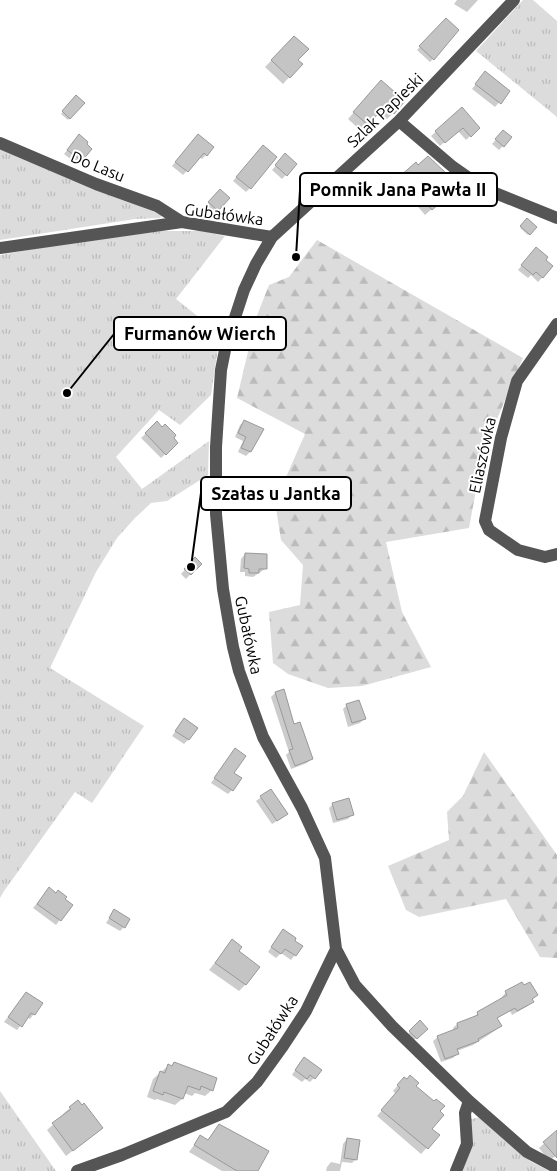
<svg xmlns="http://www.w3.org/2000/svg" width="557" height="1171" font-family="Ubuntu,sans-serif">
  <style>
    .grass { fill: url(#grass-tufts) }
    .forest { fill: url(#forest-firs) }
    .shadow { fill: #0003 }
    .building { fill: #c4c4c4; stroke: #999 }
    .lines { fill: none; stroke-linecap: round; stroke-linejoin: round }
    .minor { stroke: #555; stroke-width: 12 }
    .labels { text-anchor: middle; dominant-baseline: central; stroke-width: 4; stroke-linejoin: round; paint-order: stroke }
    .street-label { font-size: 16px; fill: #000; stroke: #fff }
    .leader { fill: none; stroke: #000; stroke-width: 2 }
    .callout-dot { fill: #000; stroke: #fff; stroke-width: 2 }
    .callout { fill: #fff; stroke: #000; stroke-width: 2 }
    .callout-label { font-size: 18px; text-anchor: middle; font-weight: bold; fill: #000 }
  </style>
  <defs>
    <pattern id="grass-tufts" width="24" height="20" patternUnits="userSpaceOnUse" patternTransform="scale(1.25)"><rect width="24" height="20" fill="#dcdcdc"/><path d="M3 7l-1-3M5 7V3M7 7l1-3M15 17l-1-3M17 17v-4M19 17l1-3" fill="none" stroke="#bbb"/></pattern>
    <pattern id="forest-firs" width="22" height="20" patternUnits="userSpaceOnUse" patternTransform="scale(1.25)"><rect width="22" height="20" fill="#dcdcdc"/><path d="M5 1l3.5 6h-7zM16 11l3.5 6h-7z" fill="#bbb"/></pattern>
  </defs>
  <rect width="100%" height="100%" fill="#fff"/>
  <path class="grass" d="M 523,0 L 533,0 L 557,21 L 557,117 L 476,51 Z
    M 0,147 L 162,215 L 160,218 L 135,219 L 0,240 Z
    M 162,231 L 201,231 L 225,236 L 176,299 L 220,334 L 211,395 L 180,425 L 159,410 L 116,457 L 142,489 L 209,441 L 208,475 L 167,501 L 151,503 L 135,518 L 117,538 L 96,572 L 50,668 L 144,726 L 92,803 L 75,792 L 4,891 L 0,898 L 0,255 L 79,241 Z
    M 0,1091 L 56,1171 L 0,1171 Z
    M 481,1117 L 530,1161 L 549,1171 L 460,1171 L 471,1119 Z"/>
  <path class="forest" d="M 317,240 L 523,358 L 483,452 L 469,528 L 386,542 L 402,612 L 431,667 L 362,686 L 328,688 L 288,674 L 273,663 L 269,612 L 300,605 L 303,565 L 281,540 L 275,502 L 305,434 L 237,398 L 256,318 L 269,285 L 289,277 Z
    M 484,752 L 557,855 L 557,958 L 540,957 L 506,899 L 419,917 L 406,910 L 388,866 L 449,840 L 447,812 L 463,796 Z"/>
  <path class="shadow" d="M 457,0 L 478,0 L 467,12 L 454,4 Z
    M 446,20 L 433,59 L 430,62 L 417,50 Z
    M 294,37 L 297,60 L 301,64 L 283,84 L 265,67 Z
    M 481,77 L 509,91 L 495,107 L 472,89 Z
    M 374,89 L 393,113 L 387,119 L 378,112 L 361,131 L 348,119 Z
    M 76,97 L 83,103 L 68,120 L 61,114 Z
    M 462,109 L 479,128 L 466,140 L 458,131 L 440,146 L 431,136 Z
    M 499,136 L 503,146 L 499,150 L 492,144 Z
    M 75,140 L 85,144 L 82,160 L 77,164 L 64,154 Z
    M 194,140 L 206,155 L 202,159 L 199,157 L 183,175 L 172,166 Z
    M 259,151 L 250,188 L 246,192 L 233,181 Z
    M 285,155 L 296,164 L 282,179 L 272,170 Z
    M 400,178 L 439,182 L 442,200 L 425,215 L 408,195 L 405,198 L 394,184 Z
    M 216,194 L 228,198 L 213,215 L 205,207 Z
    M 528,220 L 536,227 L 528,235 L 520,228 Z
    M 532,253 L 552,267 L 538,282 L 531,275 L 528,278 L 518,270 Z
    M 245,421 L 262,429 L 250,452 L 246,456 L 238,452 L 243,441 L 235,437 L 240,425 Z
    M 157,423 L 177,443 L 161,458 L 141,438 Z
    M 245,554 L 265,569 L 253,577 L 245,576 L 245,572 L 240,572 L 241,559 Z
    M 195,559 L 200,564 L 186,579 L 181,574 Z
    M 283,691 L 293,725 L 311,759 L 307,763 L 291,769 L 286,755 L 289,752 L 271,697 L 275,693 Z
    M 347,705 L 364,719 L 360,723 L 348,727 L 343,709 Z
    M 184,720 L 188,740 L 184,744 L 172,736 Z
    M 235,750 L 232,790 L 228,794 L 211,783 Z
    M 270,790 L 282,818 L 272,824 L 256,801 Z
    M 333,804 L 352,815 L 348,819 L 333,823 L 329,808 Z
    M 49,889 L 71,905 L 56,925 L 33,908 Z
    M 114,911 L 124,927 L 120,931 L 106,923 Z
    M 279,935 L 293,941 L 301,947 L 291,960 L 281,953 L 276,958 L 268,952 Z
    M 232,941 L 237,951 L 245,985 L 239,991 L 209,970 Z
    M 506,992 L 536,995 L 528,1006 L 512,1015 L 510,1011 L 496,1019 L 500,1026 L 496,1030 L 473,1045 L 457,1051 L 458,1053 L 453,1058 L 441,1062 L 433,1041 L 438,1037 L 454,1031 L 453,1028 L 457,1024 L 473,1018 L 478,1013 L 503,999 L 502,997 Z
    M 26,994 L 34,1014 L 30,1019 L 27,1017 L 17,1030 L 4,1022 Z
    M 420,1022 L 426,1029 L 412,1042 L 406,1036 Z
    M 300,1062 L 314,1078 L 310,1082 L 305,1079 L 302,1082 L 292,1075 Z
    M 174,1063 L 212,1090 L 205,1096 L 195,1093 L 192,1096 L 184,1093 L 182,1099 L 175,1105 L 157,1099 L 155,1100 L 147,1097 L 153,1079 L 168,1066 L 171,1066 Z
    M 399,1084 L 414,1087 L 439,1112 L 431,1129 L 438,1136 L 421,1154 L 377,1116 L 396,1094 L 393,1091 Z
    M 70,1108 L 102,1128 L 66,1156 L 47,1130 L 64,1115 L 63,1114 Z
    M 219,1125 L 257,1171 L 222,1171 L 189,1152 L 200,1137 L 207,1141 Z
    M 557,1132 L 557,1155 L 549,1161 L 539,1148 Z
    M 347,1139 L 356,1159 L 352,1163 L 342,1162 L 340,1171 L 326,1171 L 327,1167 L 331,1162 L 340,1164 L 343,1144 Z"/>
  <path class="building" d="M 446,18 L 459,30 L 434,60 L 419,46 Z
    M 294,36 L 309,49 L 298,60 L 303,64 L 290,78 L 271,60 Z
    M 485,71 L 510,91 L 501,104 L 475,84 Z
    M 381,80 L 405,101 L 394,114 L 385,106 L 368,125 L 353,112 Z
    M 76,95 L 85,103 L 70,119 L 62,111 Z
    M 462,107 L 480,128 L 471,137 L 463,128 L 445,143 L 435,131 Z
    M 503,130 L 512,137 L 504,147 L 495,139 Z
    M 79,134 L 88,142 L 87,144 L 92,149 L 82,161 L 67,150 Z
    M 198,134 L 214,147 L 207,156 L 204,153 L 188,172 L 175,162 Z
    M 263,145 L 277,157 L 251,189 L 236,177 Z
    M 285,153 L 297,164 L 287,176 L 275,165 Z
    M 428,156 L 448,175 L 440,182 L 450,194 L 432,210 L 415,190 L 412,193 L 399,177 L 416,162 L 418,165 Z
    M 220,189 L 230,198 L 218,211 L 208,202 Z
    M 527,218 L 537,227 L 530,235 L 520,226 Z
    M 536,247 L 548,257 L 546,260 L 553,266 L 543,278 L 536,272 L 533,275 L 521,265 Z
    M 244,420 L 264,429 L 251,452 L 241,448 L 246,437 L 238,433 Z
    M 157,421 L 162,427 L 165,424 L 176,435 L 174,438 L 178,443 L 166,455 L 145,433 Z
    M 245,553 L 267,554 L 267,569 L 259,569 L 259,573 L 249,573 L 249,569 L 244,568 Z
    M 195,557 L 202,564 L 191,575 L 184,569 Z
    M 284,689 L 294,724 L 300,722 L 313,759 L 295,766 L 289,750 L 293,749 L 275,692 Z
    M 359,700 L 366,719 L 352,723 L 346,704 Z
    M 184,718 L 198,728 L 189,740 L 175,731 Z
    M 235,748 L 246,756 L 234,773 L 242,778 L 233,791 L 214,778 Z
    M 271,789 L 288,814 L 277,821 L 260,796 Z
    M 349,798 L 354,815 L 337,820 L 332,803 Z
    M 49,887 L 56,893 L 58,890 L 67,897 L 65,899 L 73,905 L 61,921 L 37,904 Z
    M 114,909 L 130,919 L 125,928 L 109,918 Z
    M 283,929 L 296,938 L 295,941 L 303,946 L 296,956 L 285,949 L 281,954 L 271,947 Z
    M 232,939 L 242,947 L 239,951 L 260,967 L 246,985 L 215,963 Z
    M 522,982 L 524,985 L 530,982 L 538,995 L 532,999 L 534,1002 L 517,1011 L 515,1008 L 497,1018 L 502,1026 L 478,1039 L 479,1041 L 457,1049 L 459,1054 L 445,1059 L 437,1036 L 458,1028 L 457,1023 L 478,1015 L 477,1012 L 507,995 L 505,991 Z
    M 26,992 L 43,1003 L 35,1015 L 31,1013 L 22,1027 L 8,1017 Z
    M 420,1020 L 428,1029 L 417,1039 L 409,1031 Z
    M 304,1057 L 322,1070 L 315,1079 L 310,1075 L 307,1079 L 295,1070 Z
    M 174,1062 L 217,1078 L 213,1091 L 201,1086 L 200,1090 L 188,1086 L 183,1099 L 164,1092 L 163,1095 L 153,1091 L 160,1071 L 165,1073 L 168,1064 L 172,1066 Z
    M 410,1075 L 419,1083 L 416,1086 L 434,1101 L 436,1099 L 445,1106 L 440,1111 L 444,1115 L 432,1129 L 440,1135 L 428,1149 L 381,1110 L 400,1088 L 397,1085 L 404,1077 L 407,1079 Z
    M 78,1100 L 82,1105 L 84,1103 L 103,1128 L 73,1151 L 52,1123 L 71,1109 L 69,1107 Z
    M 219,1124 L 269,1151 L 258,1171 L 237,1171 L 194,1145 L 200,1135 L 208,1140 Z
    M 557,1130 L 557,1158 L 543,1142 Z
    M 347,1138 L 360,1140 L 357,1160 L 344,1158 Z"/>
  <g class="lines">
    <path class="minor" d="M 399,121 L 453,167 L 483,188 L 557,218
      M 0,143 L 96,184 L 157,206 L 182,222
      M 0,248 L 182,222 L 272,237
      M 557,324 L 517,381 L 501,438 L 485,521 L 489,530 L 518,550 L 545,557 L 557,554
      M 336,949 L 355,985 L 392,1026 L 469,1101 L 527,1152 L 557,1168
      M 77,1171 L 122,1155 L 226,1112 L 257,1082 L 283,1046 L 306,1011 L 336,949 L 325,858 L 302,808 L 263,737 L 239,671 L 233,647 L 223,589 L 216,514 L 216,447 L 221,370 L 226,345 L 244,290 L 256,264 L 272,237 L 399,121 L 514,0
      M 456,1171 L 467,1144 L 465,1113 L 469,1101"/>
  </g>
  <g class="labels">
    <g class="street-label">
      <text transform="translate(385 110) rotate(-44)">Szlak Papieski</text>
      <text transform="translate(98 166) rotate(22)">Do Lasu</text>
      <text transform="translate(224 214) rotate(8)">Gubałówka</text>
      <text transform="translate(482 455) rotate(-78)">Eliaszówka</text>
      <text transform="translate(249 635) rotate(78)">Gubałówka</text>
      <text transform="translate(272 1030) rotate(-57)">Gubałówka</text>
    </g>
  </g>
  <path class="leader" d="M296 257L300 190M67 393L114 334M191 567L201 493"/>
  <g class="callout-dot">
    <circle cx="296" cy="257" r="5"/>
    <circle cx="67" cy="393" r="5"/>
    <circle cx="191" cy="567" r="5"/>
  </g>
  <g class="callout">
    <rect x="300" y="173" width="197" height="33" rx="5"/>
    <rect x="114" y="317" width="172" height="33" rx="5"/>
    <rect x="201" y="477" width="150" height="33" rx="5"/>
  </g>
  <g class="callout-label">
    <text x="398" y="196">Pomnik Jana Pawła II</text>
    <text x="200" y="340">Furmanów Wierch</text>
    <text x="276" y="500">Szałas u Jantka</text>
  </g>
</svg>
